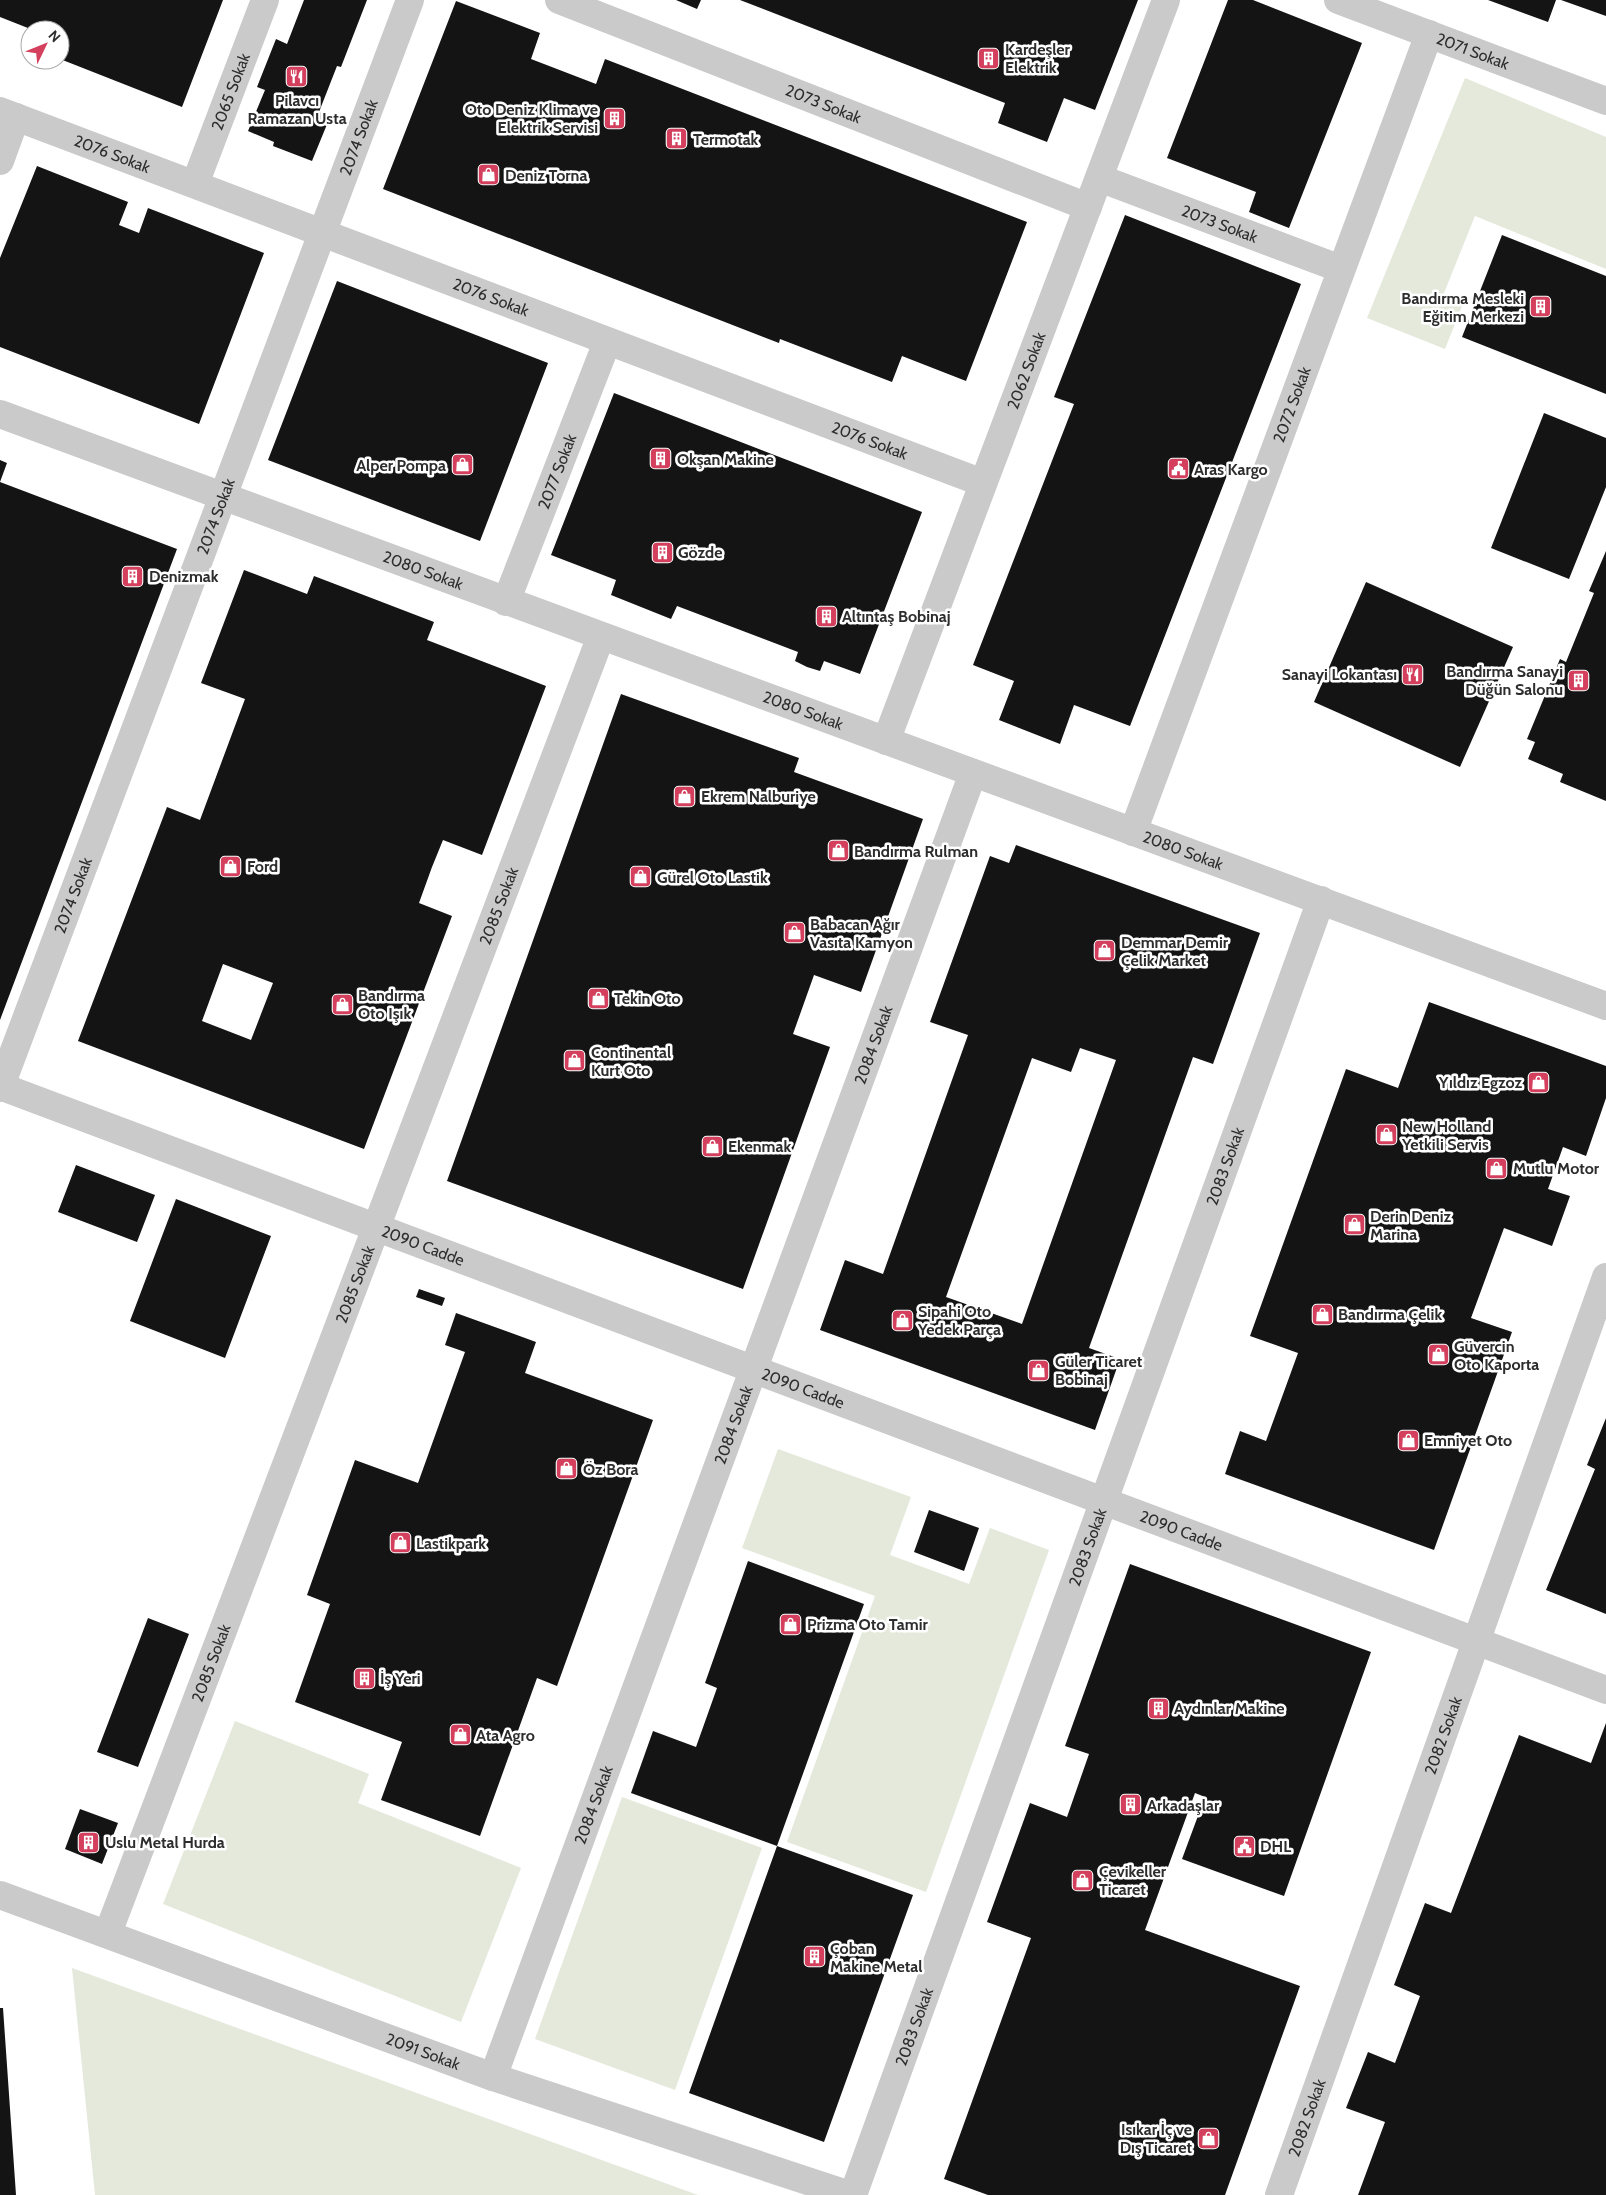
<svg xmlns="http://www.w3.org/2000/svg" width="1606" height="2195" font-family="Cabin,sans-serif">
  <style>
    .green { fill: #e4e9db }
    .building { fill: #141414; fill-rule: evenodd }
    .lines { fill: none; stroke-linecap: round; stroke-linejoin: round }
    .minor { stroke: #cacaca; stroke-width: 28 }
    .labels { text-anchor: middle; dominant-baseline: central; stroke-width: 5; stroke-linejoin: round; paint-order: stroke }
    .poi-label { font-size: 16px; font-weight: bold; fill: #2d2d2d; stroke: #fff; text-anchor: start }
    .street-label { font-size: 16px; fill: #2d2d2d; stroke: #fff }
  </style>
  <rect width="100%" height="100%" fill="#fff"/>
  <path class="green" d="M 1465,78 L 1606,137 L 1606,269 L 1475,216 L 1442,298 L 1462,306 L 1445,349 L 1367,318 Z
    M 778,1449 L 911,1497 L 890,1555 L 969,1584 L 990,1528 L 1049,1550 L 926,1892 L 787,1842 L 875,1596 L 742,1548 Z
    M 235,1721 L 369,1774 L 358,1803 L 521,1868 L 461,2022 L 163,1904 Z
    M 622,1797 L 762,1848 L 675,2090 L 535,2039 Z
    M 72,1968 L 698,2195 L 95,2195 Z"/>
  <path class="building" d="M 0,0 L 223,0 L 182,107 L 60,59 L 60,30 L 33,30 L 0,17 Z
    M 304,0 L 367,0 L 341,67 L 337,66 L 319,112 L 330,117 L 312,161 L 273,146 L 274,142 L 248,131 L 265,90 L 257,87 L 276,39 L 287,44 Z
    M 676,0 L 701,0 L 697,9 Z
    M 740,0 L 1138,0 L 1095,110 L 1064,98 L 1047,142 L 998,123 L 1005,103 Z
    M 1228,0 L 1253,0 L 1362,43 L 1289,228 L 1249,212 L 1256,192 L 1167,158 Z
    M 1488,0 L 1556,0 L 1548,22 Z
    M 1562,0 L 1606,0 L 1606,16 L 1561,0 Z
    M 456,1 L 540,33 L 531,59 L 596,84 L 605,59 L 1027,222 L 966,381 L 902,356 L 892,382 L 780,339 L 779,343 L 383,189 Z
    M 37,166 L 128,202 L 119,225 L 139,233 L 148,208 L 264,253 L 199,424 L 0,347 L 0,258 Z
    M 1125,215 L 1301,284 L 1130,726 L 1074,705 L 1060,744 L 999,720 L 1014,681 L 973,665 L 1074,404 L 1054,397 Z
    M 1502,235 L 1606,276 L 1606,394 L 1462,337 Z
    M 337,281 L 548,363 L 480,541 L 268,460 Z
    M 614,393 L 922,512 L 860,674 L 824,661 L 820,671 L 807,667 L 795,661 L 798,652 L 677,606 L 671,619 L 611,595 L 616,580 L 551,555 Z
    M 1544,413 L 1606,438 L 1606,487 L 1569,579 L 1491,548 Z
    M 0,460 L 7,463 L 0,482 Z
    M 0,482 L 177,549 L 0,1020 Z
    M 1606,551 L 1606,801 L 1560,782 L 1563,774 L 1528,759 L 1535,742 L 1527,739 L 1560,659 L 1566,662 L 1594,593 L 1589,591 Z
    M 244,570 L 307,594 L 314,576 L 348,589 L 434,622 L 427,640 L 546,686 L 482,855 L 443,840 L 432,867 L 419,903 L 452,916 L 364,1149 L 78,1041 L 167,807 L 200,820 L 245,699 L 201,683 ZM 223,964 L 273,983 L 251,1040 L 202,1021 Z
    M 1366,582 L 1513,647 L 1460,767 L 1314,702 Z
    M 621,694 L 799,758 L 794,772 L 923,819 L 861,992 L 814,975 L 793,1034 L 830,1047 L 743,1289 L 447,1181 Z
    M 1016,845 L 1260,933 L 1213,1064 L 1193,1057 L 1089,1348 L 1120,1359 L 1095,1430 L 820,1330 L 845,1260 L 883,1274 L 968,1035 L 930,1022 L 990,856 L 1009,863 ZM 1080,1048 L 1116,1060 L 1022,1324 L 946,1297 L 1032,1058 L 1071,1072 Z
    M 1429,1002 L 1606,1066 L 1606,1098 L 1586,1156 L 1563,1147 L 1548,1189 L 1570,1196 L 1552,1246 L 1504,1228 L 1471,1318 L 1512,1332 L 1434,1550 L 1225,1474 L 1240,1431 L 1266,1441 L 1298,1353 L 1250,1336 L 1346,1069 L 1398,1088 Z
    M 76,1165 L 155,1195 L 137,1242 L 58,1212 Z
    M 176,1199 L 271,1236 L 225,1358 L 130,1321 Z
    M 419,1289 L 445,1298 L 442,1306 L 416,1297 Z
    M 456,1313 L 536,1342 L 525,1373 L 653,1420 L 557,1686 L 537,1678 L 480,1836 L 381,1800 L 402,1742 L 295,1702 L 330,1604 L 307,1595 L 355,1460 L 418,1483 L 465,1352 L 445,1345 Z
    M 1606,1418 L 1606,1614 L 1546,1590 L 1595,1469 L 1587,1465 Z
    M 929,1510 L 979,1528 L 964,1571 L 914,1552 Z
    M 748,1561 L 864,1604 L 777,1846 L 631,1793 L 653,1731 L 696,1747 L 717,1688 L 705,1683 Z
    M 1130,1564 L 1371,1652 L 1284,1896 L 1182,1859 L 1205,1797 L 1195,1793 L 1145,1930 L 1300,1986 L 1225,2195 L 988,2195 L 944,2179 L 1031,1938 L 987,1922 L 1030,1803 L 1067,1817 L 1089,1754 L 1065,1746 Z
    M 148,1618 L 189,1634 L 138,1767 L 97,1752 Z
    M 1606,1723 L 1606,2195 L 1358,2195 L 1385,2122 L 1346,2108 L 1368,2052 L 1395,2063 L 1407,2031 L 1420,1996 L 1394,1985 L 1425,1903 L 1451,1913 L 1519,1735 L 1591,1763 Z
    M 80,1809 L 118,1823 L 102,1864 L 65,1849 Z
    M 777,1846 L 913,1895 L 824,2142 L 689,2093 Z
    M 0,2008 L 3,2008 L 16,2195 L 0,2195 Z"/>
  <g class="lines">
    <g class="minor">
      <path id="s1" d="M 559,0 L 1088,207"/>
      <path id="s2" d="M 1338,0 L 1606,101"/>
      <path id="s3" d="M 0,111 L 983,483"/>
      <path d="M 0,161 L 16,117"/>
      <path id="s4" d="M 1099,178 L 1341,269"/>
      <path id="s5" d="M 195,184 L 265,0"/>
      <path id="s6" d="M 0,414 L 1606,1006"/>
      <path id="s7" d="M 506,602 L 607,342"/>
      <path id="s8" d="M 886,741 L 1166,0"/>
      <path id="s9" d="M 1133,832 L 1429,34"/>
      <path id="s10" d="M 0,1086 L 1606,1690"/>
      <path id="s11" d="M 0,1088 L 410,0"/>
      <path id="s12" d="M 0,1895 L 493,2077 L 850,2195"/>
      <path id="s13" d="M 108,1933 L 601,636"/>
      <path id="s14" d="M 493,2077 L 973,773"/>
      <path id="s15" d="M 853,2195 L 1321,900"/>
      <path id="s16" d="M 1279,2195 L 1606,1277"/>
    </g>
  </g>
  <defs>
    <symbol id="building-square" viewBox="-11 -11 22 22"><rect x="-9" y="-9" width="18" height="18" rx="4" fill="#d33f5c" stroke="#fff"/><path d="M-4-6H4V6H1V3H-1V6H-4ZM-2.5-4.3h1.7v1.8h-1.7ZM.8-4.3h1.7v1.8H.8ZM-2.5-1h1.7V.8h-1.7ZM.8-1h1.7V.8H.8Z" fill="#fff"/></symbol>
    <symbol id="restaurant-square" viewBox="-11 -11 22 22"><rect x="-9" y="-9" width="18" height="18" rx="4" fill="#d33f5c" stroke="#fff"/><path d="M-5-6h1v4h1v-4h1v4h1v-4h1v5L-1.5 .5V6h-2V.5L-5-1ZM5-6V6H3V1.5H1.5Q1.5-4 5-6Z" fill="#fff"/></symbol>
    <symbol id="shop-square" viewBox="-11 -11 22 22"><rect x="-9" y="-9" width="18" height="18" rx="4" fill="#d33f5c" stroke="#fff"/><path d="M-5-2.5h2.3a2.7 3.5 0 0 1 5.4 0H5L5.5 6h-11ZM-1.5-2.5h3a1.5 2.3 0 0 0-3 0Z" fill="#fff"/></symbol>
    <symbol id="civic-square" viewBox="-11 -11 22 22"><rect x="-9" y="-9" width="18" height="18" rx="4" fill="#d33f5c" stroke="#fff"/><path d="M-.6-6.5H3V-4.5H.6V-3L4-1V1h2V6H-6V1h2V-1L-.6-3ZM-1.2 2.5V6h2.4V2.5Z" fill="#fff"/></symbol>
  </defs>
  <g fill-rule="evenodd">
    <use href="#building-square" x="976" y="46" width="25" height="25"/>
    <use href="#restaurant-square" x="284" y="64" width="25" height="25"/>
    <use href="#building-square" x="602" y="106" width="25" height="25"/>
    <use href="#building-square" x="664" y="126" width="25" height="25"/>
    <use href="#shop-square" x="476" y="162" width="25" height="25"/>
    <use href="#building-square" x="1528" y="294" width="25" height="25"/>
    <use href="#building-square" x="648" y="446" width="25" height="25"/>
    <use href="#shop-square" x="450" y="452" width="25" height="25"/>
    <use href="#civic-square" x="1166" y="456" width="25" height="25"/>
    <use href="#building-square" x="650" y="540" width="25" height="25"/>
    <use href="#building-square" x="120" y="564" width="25" height="25"/>
    <use href="#building-square" x="814" y="604" width="25" height="25"/>
    <use href="#restaurant-square" x="1400" y="662" width="25" height="25"/>
    <use href="#building-square" x="1566" y="668" width="25" height="25"/>
    <use href="#shop-square" x="672" y="784" width="25" height="25"/>
    <use href="#shop-square" x="826" y="838" width="25" height="25"/>
    <use href="#shop-square" x="218" y="854" width="25" height="25"/>
    <use href="#shop-square" x="628" y="864" width="25" height="25"/>
    <use href="#shop-square" x="782" y="920" width="25" height="25"/>
    <use href="#shop-square" x="1092" y="938" width="25" height="25"/>
    <use href="#shop-square" x="586" y="986" width="25" height="25"/>
    <use href="#shop-square" x="330" y="992" width="25" height="25"/>
    <use href="#shop-square" x="562" y="1048" width="25" height="25"/>
    <use href="#shop-square" x="1526" y="1070" width="25" height="25"/>
    <use href="#shop-square" x="1374" y="1122" width="25" height="25"/>
    <use href="#shop-square" x="700" y="1134" width="25" height="25"/>
    <use href="#shop-square" x="1484" y="1156" width="25" height="25"/>
    <use href="#shop-square" x="1342" y="1212" width="25" height="25"/>
    <use href="#shop-square" x="1310" y="1302" width="25" height="25"/>
    <use href="#shop-square" x="890" y="1308" width="25" height="25"/>
    <use href="#shop-square" x="1426" y="1342" width="25" height="25"/>
    <use href="#shop-square" x="1026" y="1358" width="25" height="25"/>
    <use href="#shop-square" x="1396" y="1428" width="25" height="25"/>
    <use href="#shop-square" x="554" y="1456" width="25" height="25"/>
    <use href="#shop-square" x="388" y="1530" width="25" height="25"/>
    <use href="#shop-square" x="778" y="1612" width="25" height="25"/>
    <use href="#building-square" x="352" y="1666" width="25" height="25"/>
    <use href="#building-square" x="1146" y="1696" width="25" height="25"/>
    <use href="#shop-square" x="448" y="1722" width="25" height="25"/>
    <use href="#building-square" x="1118" y="1792" width="25" height="25"/>
    <use href="#building-square" x="76" y="1830" width="25" height="25"/>
    <use href="#civic-square" x="1232" y="1834" width="25" height="25"/>
    <use href="#shop-square" x="1070" y="1868" width="25" height="25"/>
    <use href="#building-square" x="802" y="1944" width="25" height="25"/>
    <use href="#shop-square" x="1196" y="2126" width="25" height="25"/>
  </g>
  <g class="labels">
    <g class="poi-label">
      <text x="1005" y="49">Kardeşler<tspan x="1005" dy="18">Elektrik</tspan></text>
      <text x="297" y="100" text-anchor="middle">Pilavcı<tspan x="297" dy="18">Ramazan Usta</tspan></text>
      <text x="598" y="109" text-anchor="end">Oto Deniz Klima ve<tspan x="598" dy="18">Elektrik Servisi</tspan></text>
      <text x="693" y="139">Termotak</text>
      <text x="505" y="175">Deniz Torna</text>
      <text x="1524" y="298" text-anchor="end">Bandırma Mesleki<tspan x="1524" dy="18">Eğitim Merkezi</tspan></text>
      <text x="677" y="459">Okşan Makine</text>
      <text x="446" y="465" text-anchor="end">Alper Pompa</text>
      <text x="1194" y="469">Aras Kargo</text>
      <text x="678" y="552">Gözde</text>
      <text x="149" y="576">Denizmak</text>
      <text x="842" y="616">Altıntaş Bobinaj</text>
      <text x="1563" y="671" text-anchor="end">Bandırma Sanayi<tspan x="1563" dy="18">Düğün Salonu</tspan></text>
      <text x="1397" y="674" text-anchor="end">Sanayi Lokantası</text>
      <text x="701" y="796">Ekrem Nalburiye</text>
      <text x="854" y="851">Bandırma Rulman</text>
      <text x="247" y="866">Ford</text>
      <text x="657" y="877">Gürel Oto Lastik</text>
      <text x="810" y="924">Babacan Ağır<tspan x="810" dy="18">Vasıta Kamyon</tspan></text>
      <text x="1121" y="942">Demmar Demir<tspan x="1121" dy="18">Çelik Market</tspan></text>
      <text x="358" y="995">Bandırma<tspan x="358" dy="18">Oto Işık</tspan></text>
      <text x="614" y="998">Tekin Oto</text>
      <text x="591" y="1052">Continental<tspan x="591" dy="18">Kurt Oto</tspan></text>
      <text x="1522" y="1082" text-anchor="end">Yıldız Egzoz</text>
      <text x="1402" y="1126">New Holland<tspan x="1402" dy="18">Yetkili Servis</tspan></text>
      <text x="728" y="1146">Ekenmak</text>
      <text x="1513" y="1168">Mutlu Motor</text>
      <text x="1370" y="1216">Derin Deniz<tspan x="1370" dy="18">Marina</tspan></text>
      <text x="918" y="1311">Sipahi Oto<tspan x="918" dy="18">Yedek Parça</tspan></text>
      <text x="1338" y="1314">Bandırma Çelik</text>
      <text x="1454" y="1346">Güvercin<tspan x="1454" dy="18">Oto Kaporta</tspan></text>
      <text x="1055" y="1361">Güler Ticaret<tspan x="1055" dy="18">Bobinaj</tspan></text>
      <text x="1424" y="1440">Emniyet Oto</text>
      <text x="583" y="1469">Öz Bora</text>
      <text x="416" y="1543">Lastikpark</text>
      <text x="807" y="1624">Prizma Oto Tamir</text>
      <text x="380" y="1678">İş Yeri</text>
      <text x="1174" y="1708">Aydınlar Makine</text>
      <text x="476" y="1735">Ata Agro</text>
      <text x="1147" y="1805">Arkadaşlar</text>
      <text x="105" y="1842">Uslu Metal Hurda</text>
      <text x="1260" y="1846">DHL</text>
      <text x="1099" y="1871">Çevikeller<tspan x="1099" dy="18">Ticaret</tspan></text>
      <text x="830" y="1948">Çoban<tspan x="830" dy="18">Makine Metal</tspan></text>
      <text x="1192" y="2129" text-anchor="end">Isıkar İç ve<tspan x="1192" dy="18">Dış Ticaret</tspan></text>
    </g>
    <g class="street-label">
      <text stroke="none"><textPath href="#s2" startOffset="144">2071 Sokak</textPath></text>
      <text stroke="none"><textPath href="#s5" startOffset="99">2065 Sokak</textPath></text>
      <text stroke="none"><textPath href="#s1" startOffset="284">2073 Sokak</textPath></text>
      <text stroke="none"><textPath href="#s11" startOffset="1016">2074 Sokak</textPath></text>
      <text stroke="none"><textPath href="#s3" startOffset="120">2076 Sokak</textPath></text>
      <text stroke="none"><textPath href="#s4" startOffset="129">2073 Sokak</textPath></text>
      <text stroke="none"><textPath href="#s3" startOffset="525">2076 Sokak</textPath></text>
      <text stroke="none"><textPath href="#s8" startOffset="396">2062 Sokak</textPath></text>
      <text stroke="none"><textPath href="#s9" startOffset="456">2072 Sokak</textPath></text>
      <text stroke="none"><textPath href="#s3" startOffset="930">2076 Sokak</textPath></text>
      <text stroke="none"><textPath href="#s7" startOffset="140">2077 Sokak</textPath></text>
      <text stroke="none"><textPath href="#s11" startOffset="611">2074 Sokak</textPath></text>
      <text stroke="none"><textPath href="#s6" startOffset="451">2080 Sokak</textPath></text>
      <text stroke="none"><textPath href="#s6" startOffset="856">2080 Sokak</textPath></text>
      <text stroke="none"><textPath href="#s6" startOffset="1261">2080 Sokak</textPath></text>
      <text stroke="none"><textPath href="#s11" startOffset="206">2074 Sokak</textPath></text>
      <text stroke="none"><textPath href="#s13" startOffset="1099">2085 Sokak</textPath></text>
      <text stroke="none"><textPath href="#s14" startOffset="1100">2084 Sokak</textPath></text>
      <text stroke="none"><textPath href="#s15" startOffset="1094">2083 Sokak</textPath></text>
      <text stroke="none"><textPath href="#s10" startOffset="452">2090 Cadde</textPath></text>
      <text stroke="none"><textPath href="#s13" startOffset="694">2085 Sokak</textPath></text>
      <text stroke="none"><textPath href="#s10" startOffset="858">2090 Cadde</textPath></text>
      <text stroke="none"><textPath href="#s14" startOffset="695">2084 Sokak</textPath></text>
      <text stroke="none"><textPath href="#s10" startOffset="1262">2090 Cadde</textPath></text>
      <text stroke="none"><textPath href="#s15" startOffset="689">2083 Sokak</textPath></text>
      <text stroke="none"><textPath href="#s13" startOffset="289">2085 Sokak</textPath></text>
      <text stroke="none"><textPath href="#s16" startOffset="488">2082 Sokak</textPath></text>
      <text stroke="none"><textPath href="#s14" startOffset="290">2084 Sokak</textPath></text>
      <text stroke="none"><textPath href="#s15" startOffset="179">2083 Sokak</textPath></text>
      <text stroke="none"><textPath href="#s12" startOffset="451">2091 Sokak</textPath></text>
      <text stroke="none"><textPath href="#s16" startOffset="82">2082 Sokak</textPath></text>
    </g>
  </g>
  <g transform="translate(45 45) rotate(47)"><circle r="24" fill="#ffffff" stroke="#ababab"/>
  <path d="M0-4L9 19L0 12L-9 19Z" fill="#d33f5c"/>
  <text y="-8" font-size="14" font-weight="bold" text-anchor="middle" fill="#2d2d2d">N</text>
  </g>
</svg>
